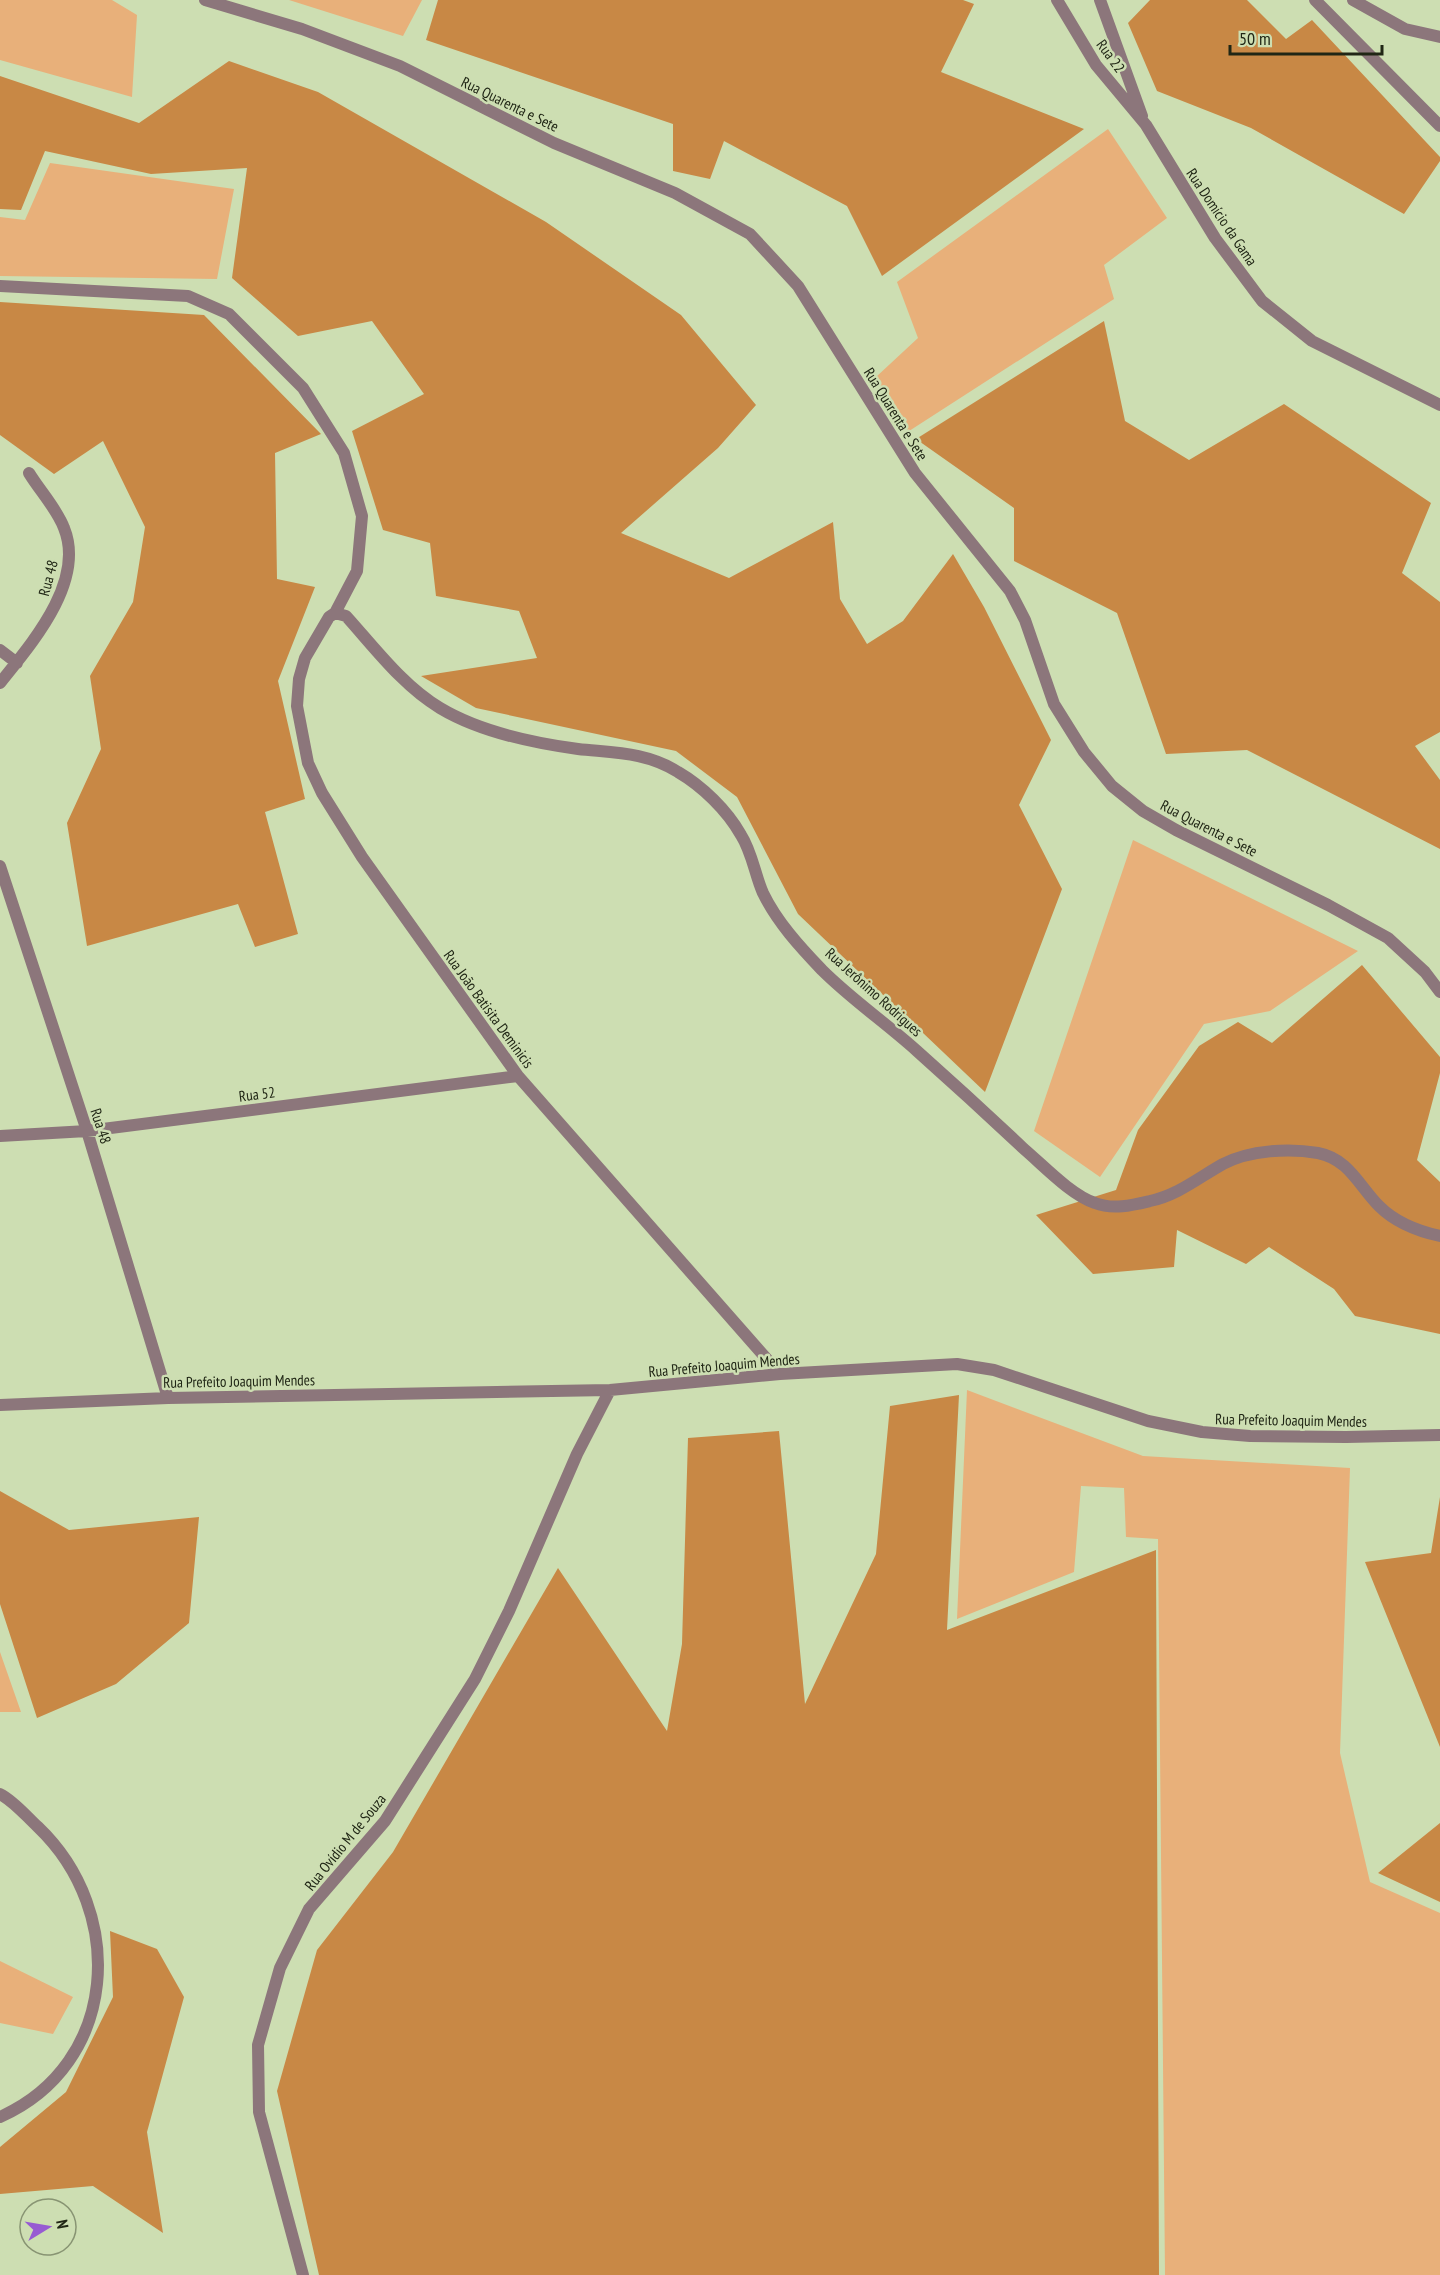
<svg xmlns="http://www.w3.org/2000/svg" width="1440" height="2275" font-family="'PT Sans Narrow',sans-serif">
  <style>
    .green { fill: #e8b07a }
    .forest { fill: #c88845 }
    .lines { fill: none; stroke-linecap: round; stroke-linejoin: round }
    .street { stroke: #8c767b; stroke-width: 12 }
    .labels { text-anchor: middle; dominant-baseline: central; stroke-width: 5; stroke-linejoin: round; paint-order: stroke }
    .street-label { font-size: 15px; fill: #202615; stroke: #cddeb2 }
  </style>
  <rect width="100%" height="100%" fill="#cddeb2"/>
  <path class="green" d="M 0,0 L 112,0 L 137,15 L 132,97 L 0,60 Z
    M 289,0 L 422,0 L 403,36 Z
    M 1108,129 L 1167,218 L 1104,265 L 1114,299 L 906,433 L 876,377 L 918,338 L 897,282 Z
    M 50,163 L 234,189 L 217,279 L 0,276 L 0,217 L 25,220 Z
    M 1133,840 L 1358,951 L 1270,1011 L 1204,1024 L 1100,1177 L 1034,1131 Z
    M 967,1390 L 1143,1456 L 1350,1468 L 1340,1753 L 1370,1882 L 1440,1913 L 1440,2275 L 1165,2275 L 1158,1539 L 1126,1537 L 1124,1488 L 1081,1486 L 1074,1572 L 957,1619 Z
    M 0,1652 L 21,1712 L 0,1712 Z
    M 0,1961 L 73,1997 L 53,2034 L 0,2023 Z"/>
  <path class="forest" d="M 438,0 L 963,0 L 974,4 L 941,72 L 1084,129 L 882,276 L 847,206 L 724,141 L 710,179 L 673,171 L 673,124 L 426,40 Z
    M 1150,0 L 1247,0 L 1286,39 L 1312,20 L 1440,157 L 1440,161 L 1404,214 L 1251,128 L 1157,91 L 1128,23 Z
    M 229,61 L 318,92 L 546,222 L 681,315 L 756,405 L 718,448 L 621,533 L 729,578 L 833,522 L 840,599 L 867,644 L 903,621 L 953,554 L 984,607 L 1051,740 L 1019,805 L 1062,889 L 985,1092 L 798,914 L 737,797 L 676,751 L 476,708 L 421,676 L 537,658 L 519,611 L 436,596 L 430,543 L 383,530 L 352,431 L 424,394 L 372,321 L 298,336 L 232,278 L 247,168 L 151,174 L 45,151 L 21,210 L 0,209 L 0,76 L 139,123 Z
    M 0,302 L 204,315 L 321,434 L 275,453 L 277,579 L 315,587 L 278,681 L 305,799 L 265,812 L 298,934 L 255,947 L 238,904 L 87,946 L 67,823 L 101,749 L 90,676 L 133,602 L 145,527 L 103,441 L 54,474 L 0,435 Z
    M 1104,321 L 1125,421 L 1189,460 L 1284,404 L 1431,503 L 1402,573 L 1440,602 L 1440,732 L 1415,746 L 1440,780 L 1440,849 L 1247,750 L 1166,754 L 1117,613 L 1014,561 L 1014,508 L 916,439 Z
    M 1362,965 L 1440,1057 L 1440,1073 L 1417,1160 L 1440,1182 L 1440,1334 L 1355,1316 L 1334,1289 L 1269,1247 L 1246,1264 L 1177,1230 L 1174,1267 L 1093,1274 L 1036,1215 L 1116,1190 L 1138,1130 L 1199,1046 L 1238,1022 L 1272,1043 Z
    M 959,1395 L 947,1630 L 1156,1550 L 1159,2275 L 319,2275 L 277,2091 L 317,1950 L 393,1852 L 558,1568 L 667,1731 L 682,1644 L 688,1438 L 779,1431 L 805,1704 L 876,1554 L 890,1406 Z
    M 0,1491 L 69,1530 L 199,1517 L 189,1623 L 116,1684 L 37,1718 L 0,1604 Z
    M 1440,1497 L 1440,1747 L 1365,1562 L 1431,1553 Z
    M 1440,1823 L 1440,1902 L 1378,1873 Z
    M 110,1931 L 157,1949 L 184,1997 L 147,2132 L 163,2233 L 93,2186 L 0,2194 L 0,2147 L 66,2092 L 113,1997 Z"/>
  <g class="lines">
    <path class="street" d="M 205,0 L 302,29 L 400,66 L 554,143 L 675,193 L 750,234 L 798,286 L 915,473 L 1010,591 L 1025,620 L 1054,704 L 1084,752 L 1112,786 L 1143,811 L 1176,830 L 1328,905 L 1388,938 L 1425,972 L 1440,992
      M 1057,0 L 1096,65 L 1146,125 L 1215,238 L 1262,301 L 1312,341 L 1440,405
      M 1100,0 L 1142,116
      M 1315,0 L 1440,126
      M 1353,0 L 1405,29 L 1440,37
      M 0,286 L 188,296 L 229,314 L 303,388 L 344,453 L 362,516 L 357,571 L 335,613 L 329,617 L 305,658 L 299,679 L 297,706 L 308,763 L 322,793 L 362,857 L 518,1076 L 780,1374
      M 335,613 L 346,616 C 374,647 403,686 440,708 C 480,732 533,743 578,749 C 614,753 646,752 678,772 C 702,786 727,810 741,835 C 752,852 755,875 763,893 C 777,922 800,947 822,970 C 851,999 886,1023 917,1051 C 953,1083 989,1116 1024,1149 C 1044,1166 1071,1195 1095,1203 C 1113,1210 1133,1205 1150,1201 C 1178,1195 1198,1178 1223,1164 C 1250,1150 1289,1148 1318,1153 C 1349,1159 1359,1186 1379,1206 C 1396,1223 1417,1231 1440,1236
      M 0,650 L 17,663
      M 0,683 C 31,644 86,582 64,528 C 57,509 40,491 29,473
      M 0,866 L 87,1131 L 168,1398
      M 0,1136 L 87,1131 L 518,1076
      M 0,1405 L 168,1398 L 610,1390 L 780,1374 L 957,1364 L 994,1370 L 1148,1421 L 1202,1432 L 1250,1436 L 1346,1437 L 1440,1435
      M 0,1794 C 14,1801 26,1816 38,1827 C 127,1912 119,2064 0,2117
      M 303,2275 L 259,2112 L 258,2045 L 280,1968 L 309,1909 L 385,1821 L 475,1679 L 509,1611 L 577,1454 L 610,1390"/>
  </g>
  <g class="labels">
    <g class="street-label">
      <text transform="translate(1111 56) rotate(54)">Rua 22</text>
      <text transform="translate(510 104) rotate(26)">Rua Quarenta e Sete</text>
      <text transform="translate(1222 217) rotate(56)">Rua Domício da Gama</text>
      <text transform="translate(896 414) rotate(58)">Rua Quarenta e Sete</text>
      <text transform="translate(48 578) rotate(-75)">Rua 48</text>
      <text transform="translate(1209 828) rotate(27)">Rua Quarenta e Sete</text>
      <text transform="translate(874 992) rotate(42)">Rua Jerônimo Rodrigues</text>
      <text transform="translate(489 1009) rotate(54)">Rua João Batisita Deminicis</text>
      <text transform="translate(257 1094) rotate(-7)">Rua 52</text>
      <text transform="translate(101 1126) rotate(72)">Rua 48</text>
      <text transform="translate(724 1365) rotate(-5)">Rua Prefeito Joaquim Mendes</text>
      <text transform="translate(239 1381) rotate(-1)">Rua Prefeito Joaquim Mendes</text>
      <text transform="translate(1291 1420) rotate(1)">Rua Prefeito Joaquim Mendes</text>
      <text transform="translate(345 1842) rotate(-51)">Rua Ovídio M de Souza</text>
    </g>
  </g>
  <g transform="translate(48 2227) rotate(79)"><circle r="28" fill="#cddeb2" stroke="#889473" stroke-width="1.5"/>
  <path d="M0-4.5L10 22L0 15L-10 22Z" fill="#975bd2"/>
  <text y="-9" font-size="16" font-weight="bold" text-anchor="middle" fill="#202615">N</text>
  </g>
  <path d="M1230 45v9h152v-9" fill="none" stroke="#202615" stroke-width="3"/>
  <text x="1239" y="45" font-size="18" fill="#202615" stroke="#cddeb2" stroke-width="4.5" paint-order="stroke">50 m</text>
</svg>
